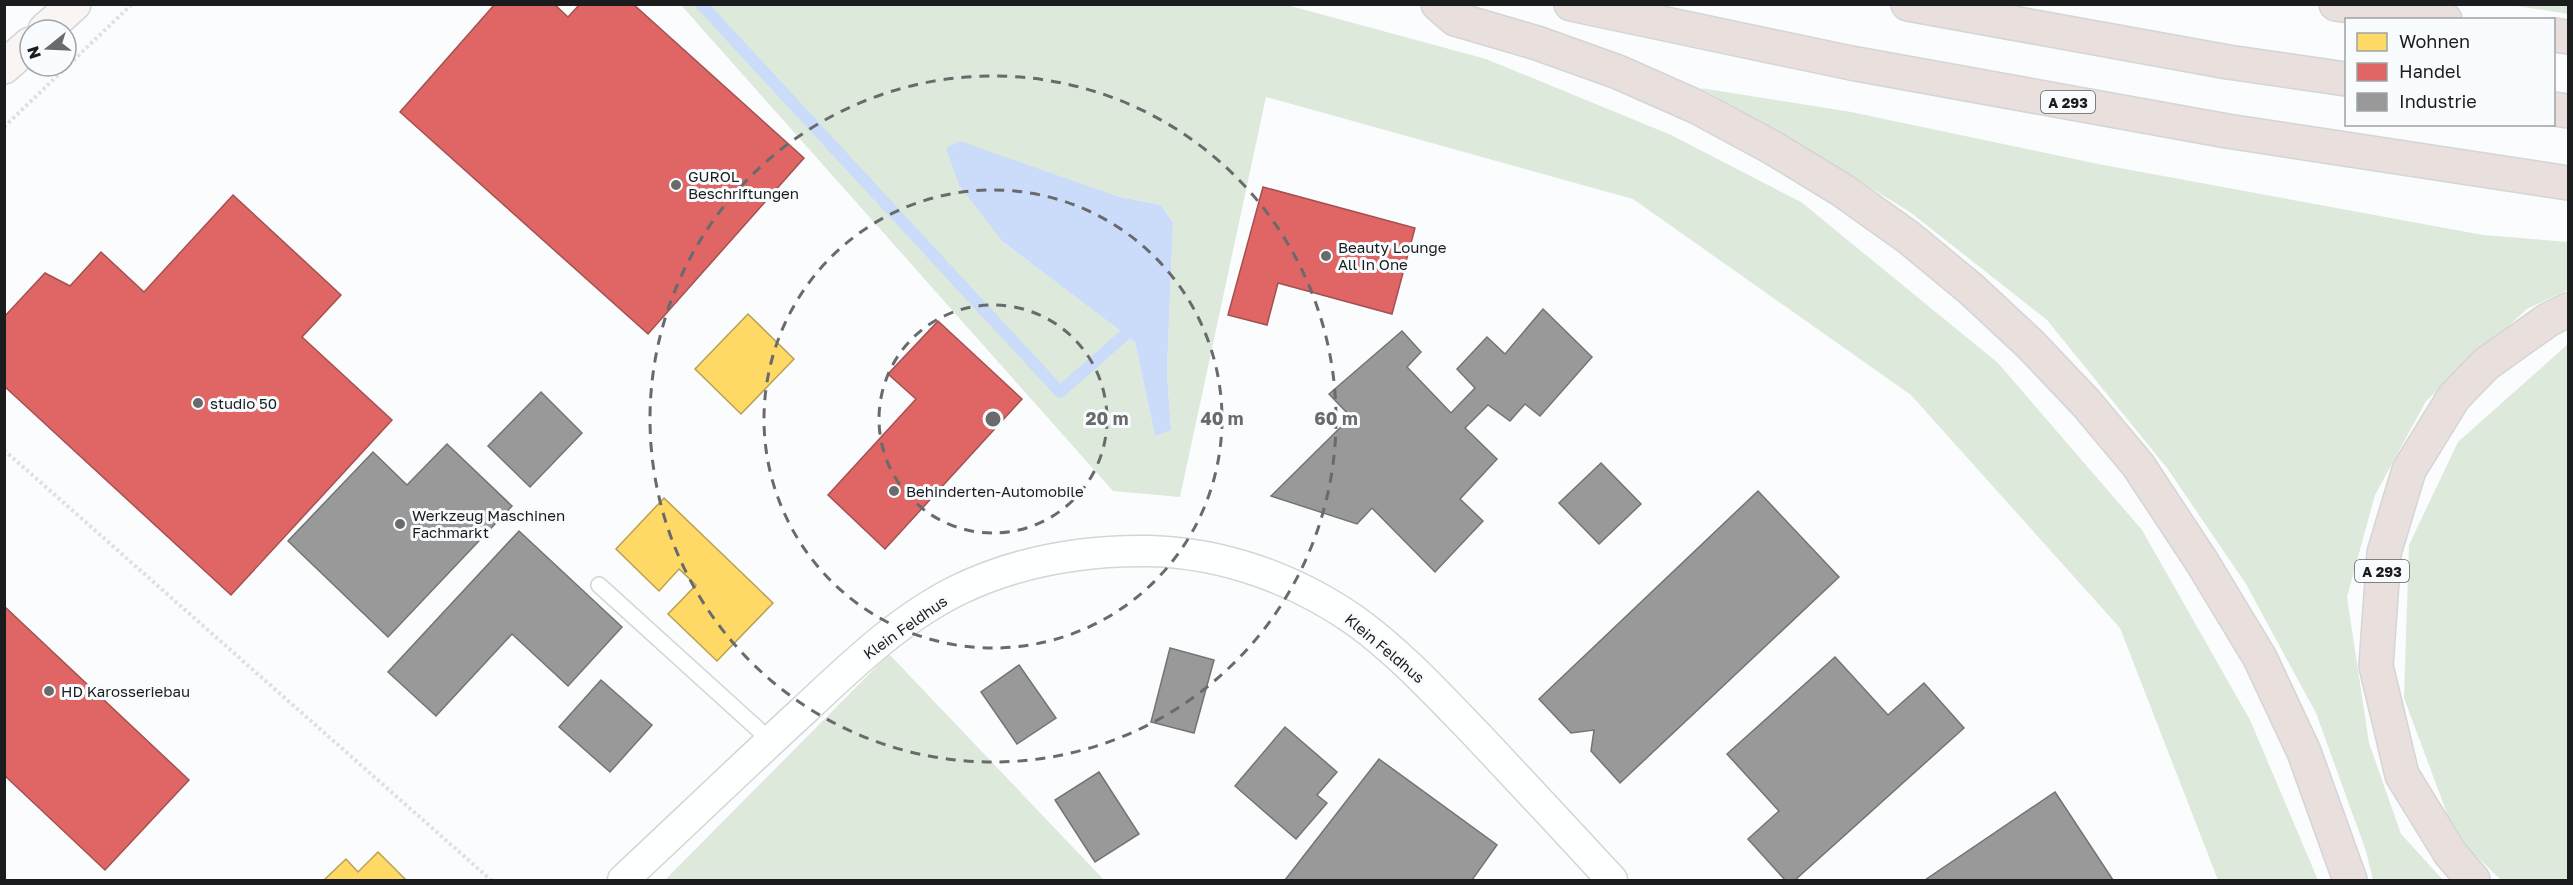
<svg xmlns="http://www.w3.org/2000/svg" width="2573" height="885" font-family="'Golos Text',sans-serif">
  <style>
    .green { fill: #dde9da; fill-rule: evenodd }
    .water { fill: #cadcfa }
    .homes { fill: #ffd966; stroke: #baa050; stroke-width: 1.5 }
    .shops { fill: #e06666; stroke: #a55050; stroke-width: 1.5 }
    .industry { fill: #999; stroke: #737474; stroke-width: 1.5 }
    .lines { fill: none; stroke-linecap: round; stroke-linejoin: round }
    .stream { stroke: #cadcfa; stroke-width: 12 }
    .lane-casing { stroke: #d4d6d6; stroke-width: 18 }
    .street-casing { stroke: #d4d6d6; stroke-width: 33 }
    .secondary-casing { stroke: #d4d6d6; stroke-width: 36 }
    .highway-casing { stroke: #d4d5d6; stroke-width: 36 }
    .path { stroke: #dfe0e0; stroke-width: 4; stroke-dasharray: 3 3; stroke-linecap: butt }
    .lane { stroke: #feffff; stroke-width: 15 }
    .street { stroke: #feffff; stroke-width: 30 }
    .secondary { stroke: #f8f5f4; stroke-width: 33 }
    .highway { stroke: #e9dfdd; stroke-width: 33 }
    .ring { fill: none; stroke: #686a6b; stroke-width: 3; stroke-dasharray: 10 8 }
    .poi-dot { fill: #686a6b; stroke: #f9fcfe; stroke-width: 2 }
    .labels { text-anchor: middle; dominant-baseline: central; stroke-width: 6; stroke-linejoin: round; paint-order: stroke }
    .shield { fill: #f9fcfe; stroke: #5d5f60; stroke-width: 1.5 }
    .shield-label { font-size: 14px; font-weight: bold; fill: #1a1c1d }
    .poi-label { font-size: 15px; fill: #1a1c1d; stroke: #f9fcfe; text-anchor: start }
    .street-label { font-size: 15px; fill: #1a1c1d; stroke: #f9fcfe }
    .centre { fill: #686a6b; stroke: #f9fcfe; stroke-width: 3 }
    .ring-label { font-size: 18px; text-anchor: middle; font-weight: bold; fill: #686a6b; stroke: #f9fcfe; stroke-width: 6; stroke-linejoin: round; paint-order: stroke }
  </style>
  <rect width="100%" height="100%" fill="#fafcfd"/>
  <path class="green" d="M 681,5 L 1287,5 L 1486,59 L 1671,135 L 1801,202 L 1998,363 L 2142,530 L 2250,720 L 2318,880 L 2218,880 L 2120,628 L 1911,395 L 1633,199 L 1266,97 L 1180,497 L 1113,491 ZM 1116,196 L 1161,205 L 1173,223 L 1167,372 L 1171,429 L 1155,436 L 1135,342 L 1003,242 Z
    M 2511,5 L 2568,5 L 2568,14 Z
    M 1701,88 L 1851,112 L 2098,164 L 2483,235 L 2568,242 L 2568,290 L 2527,309 L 2426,401 L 2375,495 L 2347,597 L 2369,743 L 2401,834 L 2443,880 L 2373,880 L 2366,851 L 2316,713 L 2246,584 L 2167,468 L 2047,320 L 1910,212 L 1815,154 Z
    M 2568,344 L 2568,880 L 2501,880 L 2455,835 L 2404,698 L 2409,545 L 2458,442 Z
    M 889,654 L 1104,880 L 665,880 Z"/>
  <path class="water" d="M 960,141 L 1116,196 L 1161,205 L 1173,223 L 1167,372 L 1171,430 L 1155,436 L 1135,342 L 1003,242 L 959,185 L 946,148 Z"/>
  <path class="homes" d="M 748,314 L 794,359 L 741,414 L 695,369 Z
    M 664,498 L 773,603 L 717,661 L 668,614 L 696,585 L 679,569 L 659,591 L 616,549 Z
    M 378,852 L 406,880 L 324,880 L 346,859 L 358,872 Z"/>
  <path class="shops" d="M 495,4 L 554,4 L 568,17 L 580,4 L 633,4 L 804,158 L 648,334 L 400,112 Z
    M 1263,187 L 1415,228 L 1392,314 L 1278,283 L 1267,325 L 1228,315 Z
    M 233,195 L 341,295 L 302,337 L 392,420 L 231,595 L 4,386 L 4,317 L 45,273 L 70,286 L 101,252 L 144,292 Z
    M 938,321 L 1022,399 L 885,549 L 828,495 L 916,399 L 888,374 Z
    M 4,606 L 189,780 L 105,870 L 4,775 Z"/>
  <path class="industry" d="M 1543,309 L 1592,357 L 1540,416 L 1525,404 L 1510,421 L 1488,405 L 1465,428 L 1497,459 L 1460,499 L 1483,521 L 1435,572 L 1372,508 L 1357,524 L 1271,496 L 1351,417 L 1329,394 L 1402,331 L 1421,352 L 1407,367 L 1451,413 L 1475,388 L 1457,369 L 1487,337 L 1505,354 Z
    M 541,392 L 582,433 L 530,487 L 488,446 Z
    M 447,444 L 512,506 L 388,637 L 288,541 L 373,452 L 407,485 Z
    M 1601,463 L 1641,504 L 1599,544 L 1559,503 Z
    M 1758,491 L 1839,577 L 1620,783 L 1591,751 L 1594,730 L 1571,733 L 1539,699 Z
    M 519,531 L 622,627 L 568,686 L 512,634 L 436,716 L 388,672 Z
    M 1170,648 L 1214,660 L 1194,733 L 1151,722 Z
    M 1835,657 L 1888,715 L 1924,683 L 1964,728 L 1795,880 L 1785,880 L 1748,839 L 1779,811 L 1727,754 Z
    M 1019,665 L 1056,718 L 1017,744 L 981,692 Z
    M 601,680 L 652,725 L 610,772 L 559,727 Z
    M 1285,727 L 1337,772 L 1317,795 L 1327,803 L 1296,839 L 1235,786 Z
    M 1379,759 L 1497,845 L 1472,880 L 1285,880 Z
    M 1099,772 L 1139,834 L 1095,862 L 1055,800 Z
    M 2055,792 L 2113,880 L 1925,880 Z"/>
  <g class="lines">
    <path class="stream" d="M 701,4 L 1060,392 L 1136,325"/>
    <defs>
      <path id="lane" d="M 599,585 L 771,741"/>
      <path id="street" d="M 623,880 C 683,824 742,767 803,711 C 850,667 899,619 958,590 C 1018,561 1084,550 1150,551 C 1224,553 1296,579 1357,622 C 1402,655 1439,696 1478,736 C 1523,784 1568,832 1612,880"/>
      <path id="secondary" d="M 45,30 L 74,4
        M 4,67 L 30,44"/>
      <path id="highway" d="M 1438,4 L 1455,19 L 1537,43 L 1618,72 L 1697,107 L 1773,148 L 1842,190 L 1908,237 L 1971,289 L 2030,344 L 2086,403 L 2138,465 L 2202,562 L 2260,658 L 2304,752 L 2350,880
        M 1571,4 L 1851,63 L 2227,131 L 2568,183
        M 1908,4 L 2228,62 L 2346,79
        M 2336,4 L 2445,20
        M 2554,35 L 2568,37
        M 2554,109 L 2568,111
        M 2473,880 L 2450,853 L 2402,775 L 2376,666 L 2384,553 L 2409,470 L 2454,397 L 2486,364 L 2548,320 L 2568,310"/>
    </defs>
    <use href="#lane" class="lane-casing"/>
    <use href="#street" class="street-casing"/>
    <use href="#secondary" class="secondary-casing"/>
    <use href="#highway" class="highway-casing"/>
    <path class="path" d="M 4,127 L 132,4
      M 4,450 L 491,880"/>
    <use href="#lane" class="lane"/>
    <use href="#street" class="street"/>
    <use href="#secondary" class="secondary"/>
    <use href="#highway" class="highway"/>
  </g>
  <g class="ring">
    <circle cx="993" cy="419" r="114"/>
    <circle cx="993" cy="419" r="229"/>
    <circle cx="993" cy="419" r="343"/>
  </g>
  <g class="poi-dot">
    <circle cx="676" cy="185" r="6"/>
    <circle cx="1326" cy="256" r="6"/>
    <circle cx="198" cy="403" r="6"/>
    <circle cx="894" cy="491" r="6"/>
    <circle cx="400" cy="524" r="6"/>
    <circle cx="49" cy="691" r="6"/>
  </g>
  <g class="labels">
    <g class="shield">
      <rect x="2041" y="91" width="54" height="22" rx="4.5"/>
      <rect x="2355" y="560" width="54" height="22" rx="4.5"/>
    </g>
    <g class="shield-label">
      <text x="2068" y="102">A 293</text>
      <text x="2382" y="571">A 293</text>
    </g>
    <g class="poi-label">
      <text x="688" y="176">GUROL<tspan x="688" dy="17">Beschriftungen</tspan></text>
      <text x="1338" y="247">Beauty Lounge<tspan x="1338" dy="17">All In One</tspan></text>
      <text x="210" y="403">studio 50</text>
      <text x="906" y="491">Behinderten-Automobile</text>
      <text x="412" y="515">Werkzeug Maschinen<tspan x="412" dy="17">Fachmarkt</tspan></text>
      <text x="61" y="691">HD Karosseriebau</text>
    </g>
    <g class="street-label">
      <text transform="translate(905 627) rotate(-35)">Klein Feldhus</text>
      <text transform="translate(1385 648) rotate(40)">Klein Feldhus</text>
    </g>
  </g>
  <circle cx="993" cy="419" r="9" class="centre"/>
  <g class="ring-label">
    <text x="1107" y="425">20 m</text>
    <text x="1222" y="425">40 m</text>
    <text x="1336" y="425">60 m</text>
  </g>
  <rect width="2573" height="885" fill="none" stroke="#1a1c1d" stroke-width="12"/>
  <rect x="2345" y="18" width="210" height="108" fill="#f9fcfe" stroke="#a0a2a4" stroke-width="1.5"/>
  <rect x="2357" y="33" width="30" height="18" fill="#ffd966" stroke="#a0a2a4" stroke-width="1.5"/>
  <text x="2399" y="48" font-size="18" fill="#1a1c1d">Wohnen</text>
  <rect x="2357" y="63" width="30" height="18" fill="#e06666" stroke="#a0a2a4" stroke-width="1.5"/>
  <text x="2399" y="78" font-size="18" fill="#1a1c1d">Handel</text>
  <rect x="2357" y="93" width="30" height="18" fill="#999999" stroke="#a0a2a4" stroke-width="1.5"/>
  <text x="2399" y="108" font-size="18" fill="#1a1c1d">Industrie</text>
  <g transform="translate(48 48) rotate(252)"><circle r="28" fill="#f9fcfe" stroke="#a0a2a4" stroke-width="1.5"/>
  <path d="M0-4.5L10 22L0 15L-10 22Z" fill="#686a6b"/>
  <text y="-9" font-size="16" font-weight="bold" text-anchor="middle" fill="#1a1c1d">N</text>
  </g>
</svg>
